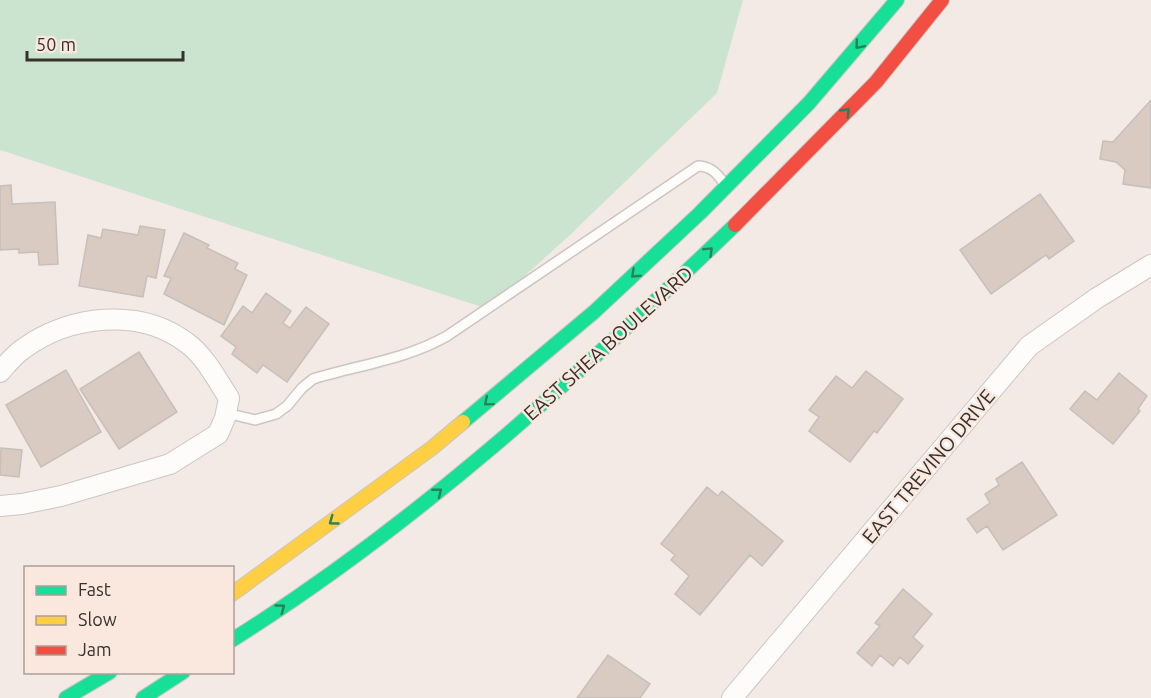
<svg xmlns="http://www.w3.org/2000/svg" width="1151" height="698" font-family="Ubuntu,sans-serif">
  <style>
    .green { fill: #cbe4cf }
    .building { fill: #d9cac2; stroke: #c6bfbb; stroke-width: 1.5 }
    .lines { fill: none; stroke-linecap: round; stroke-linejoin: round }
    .lane-casing { stroke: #ccc5c1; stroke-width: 12 }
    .street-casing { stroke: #ccc5c1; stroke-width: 22 }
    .fast-casing { stroke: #ccc5c1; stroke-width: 16 }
    .slow-casing { stroke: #ccc5c1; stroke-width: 16 }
    .jam-casing { stroke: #ccc5c1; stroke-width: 16 }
    .lane { stroke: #fdfcfb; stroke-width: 9 }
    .street { stroke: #fdfcfb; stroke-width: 20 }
    .fast { stroke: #16e098; stroke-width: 14 }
    .slow { stroke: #ffcf43; stroke-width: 14 }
    .jam { stroke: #f24e42; stroke-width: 14 }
    .oneway { stroke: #28805d }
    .labels { text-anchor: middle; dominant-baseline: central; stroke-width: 5; stroke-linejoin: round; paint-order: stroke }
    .street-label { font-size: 20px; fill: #37312d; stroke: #fae8df }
  </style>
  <rect width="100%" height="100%" fill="#f4eae5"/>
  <path class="green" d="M 0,0 L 743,0 L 717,93 L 570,235 L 488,309 L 0,150 Z"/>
  <path class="building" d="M 1151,100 L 1151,188 L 1123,184 L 1125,170 L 1116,162 L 1100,159 L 1103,141 L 1113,142 Z
    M 11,185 L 12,204 L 55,202 L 58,264 L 39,265 L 38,252 L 19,253 L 19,249 L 0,250 L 0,186 Z
    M 1040,194 L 1074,241 L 1049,259 L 1046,255 L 991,294 L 960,250 Z
    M 140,226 L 165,230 L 156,278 L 147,276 L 143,297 L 79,286 L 88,235 L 101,238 L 103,229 L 138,235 Z
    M 184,233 L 209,245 L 207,248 L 238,263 L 235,269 L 247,275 L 224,325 L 164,294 L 171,278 L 164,276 Z
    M 266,293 L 291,311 L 283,323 L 290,328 L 306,307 L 329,324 L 287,382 L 263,365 L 257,373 L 232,354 L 236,347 L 221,336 L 243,306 L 252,313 Z
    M 139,352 L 177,412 L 119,449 L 80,389 Z
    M 66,370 L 101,432 L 41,467 L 6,405 Z
    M 866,371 L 903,399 L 877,433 L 874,431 L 850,462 L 809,431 L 819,417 L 809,410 L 836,376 L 852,388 Z
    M 1119,373 L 1147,396 L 1138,409 L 1140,411 L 1113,444 L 1070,409 L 1085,391 L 1097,400 Z
    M 1,448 L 22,450 L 19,477 L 0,475 Z
    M 1022,462 L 1057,515 L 1003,550 L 987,526 L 977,533 L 967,519 L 990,503 L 985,494 L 999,485 L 996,479 Z
    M 707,487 L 718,496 L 722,491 L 783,541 L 762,566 L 750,555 L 700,615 L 675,594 L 689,576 L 671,560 L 675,555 L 661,544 Z
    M 903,589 L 932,614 L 913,637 L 923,646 L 908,664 L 900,657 L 893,666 L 880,655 L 872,666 L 857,653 L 880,626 L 875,623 Z
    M 608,655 L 650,684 L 640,698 L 577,698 Z"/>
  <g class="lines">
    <defs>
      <path id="lane" d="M 226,413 L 255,420 L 276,414 L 287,406 L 302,388 L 313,379 C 358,365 405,360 447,336 L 698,166 C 710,166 717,173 723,182"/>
      <path id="street" d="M 0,372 C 7,364 14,355 23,349 C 69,315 140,307 187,343 C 205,356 217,380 229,398 L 225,418 L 218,434 L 170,464 L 61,496 L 22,504 L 0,506
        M 732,698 L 1029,346 L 1097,298 L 1151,265"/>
      <path id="fast" d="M 463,422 L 594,312 L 700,213 L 809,103 L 897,0
        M 232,640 C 417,524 578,376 735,225
        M 66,698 L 110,672
        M 143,698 L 183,672"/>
      <path id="slow" d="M 232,594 L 432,448 L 463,422"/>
      <path id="jam" d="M 735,225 L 876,82 L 942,0"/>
    </defs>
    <use href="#lane" class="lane-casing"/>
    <use href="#street" class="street-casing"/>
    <use href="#fast" class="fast-casing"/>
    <use href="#slow" class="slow-casing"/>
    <use href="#jam" class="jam-casing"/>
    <use href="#lane" class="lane"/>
    <use href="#street" class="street"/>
    <use href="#fast" class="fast"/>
    <use href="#slow" class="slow"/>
    <use href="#jam" class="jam"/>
  </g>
  <defs><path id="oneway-chevron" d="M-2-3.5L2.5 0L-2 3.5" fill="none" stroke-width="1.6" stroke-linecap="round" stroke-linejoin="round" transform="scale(1.5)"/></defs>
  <g class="oneway">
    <use href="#oneway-chevron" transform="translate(859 45) rotate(130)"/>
    <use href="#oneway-chevron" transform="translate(846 112) rotate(-46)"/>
    <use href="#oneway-chevron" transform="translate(709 251) rotate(-44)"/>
    <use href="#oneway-chevron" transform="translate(635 274) rotate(137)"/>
    <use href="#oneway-chevron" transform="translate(488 402) rotate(140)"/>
    <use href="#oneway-chevron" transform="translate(438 492) rotate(-39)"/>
    <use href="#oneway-chevron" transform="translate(333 521) rotate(144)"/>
    <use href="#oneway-chevron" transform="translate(281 608) rotate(-36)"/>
  </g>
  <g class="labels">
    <g class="street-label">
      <text transform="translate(608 343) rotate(-42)">EAST SHEA BOULEVARD</text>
      <text transform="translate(928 466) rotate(-50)">EAST TREVINO DRIVE</text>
    </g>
  </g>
  <rect x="24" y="566" width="210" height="108" fill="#fae8df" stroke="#ac9f98" stroke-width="1.5"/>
  <rect x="36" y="586" width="30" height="9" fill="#16e098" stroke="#ac9f98" stroke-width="1.5"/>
  <text x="78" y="596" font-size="18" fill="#37312d">Fast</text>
  <rect x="36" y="616" width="30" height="9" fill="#ffcf43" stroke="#ac9f98" stroke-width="1.5"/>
  <text x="78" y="626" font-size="18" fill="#37312d">Slow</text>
  <rect x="36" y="646" width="30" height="9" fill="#f24e42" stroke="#ac9f98" stroke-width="1.5"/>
  <text x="78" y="656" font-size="18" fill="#37312d">Jam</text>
  <path d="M27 51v9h156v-9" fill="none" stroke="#37312d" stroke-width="3"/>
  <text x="36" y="51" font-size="18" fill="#37312d" stroke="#fae8df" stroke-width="4.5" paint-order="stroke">50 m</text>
</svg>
